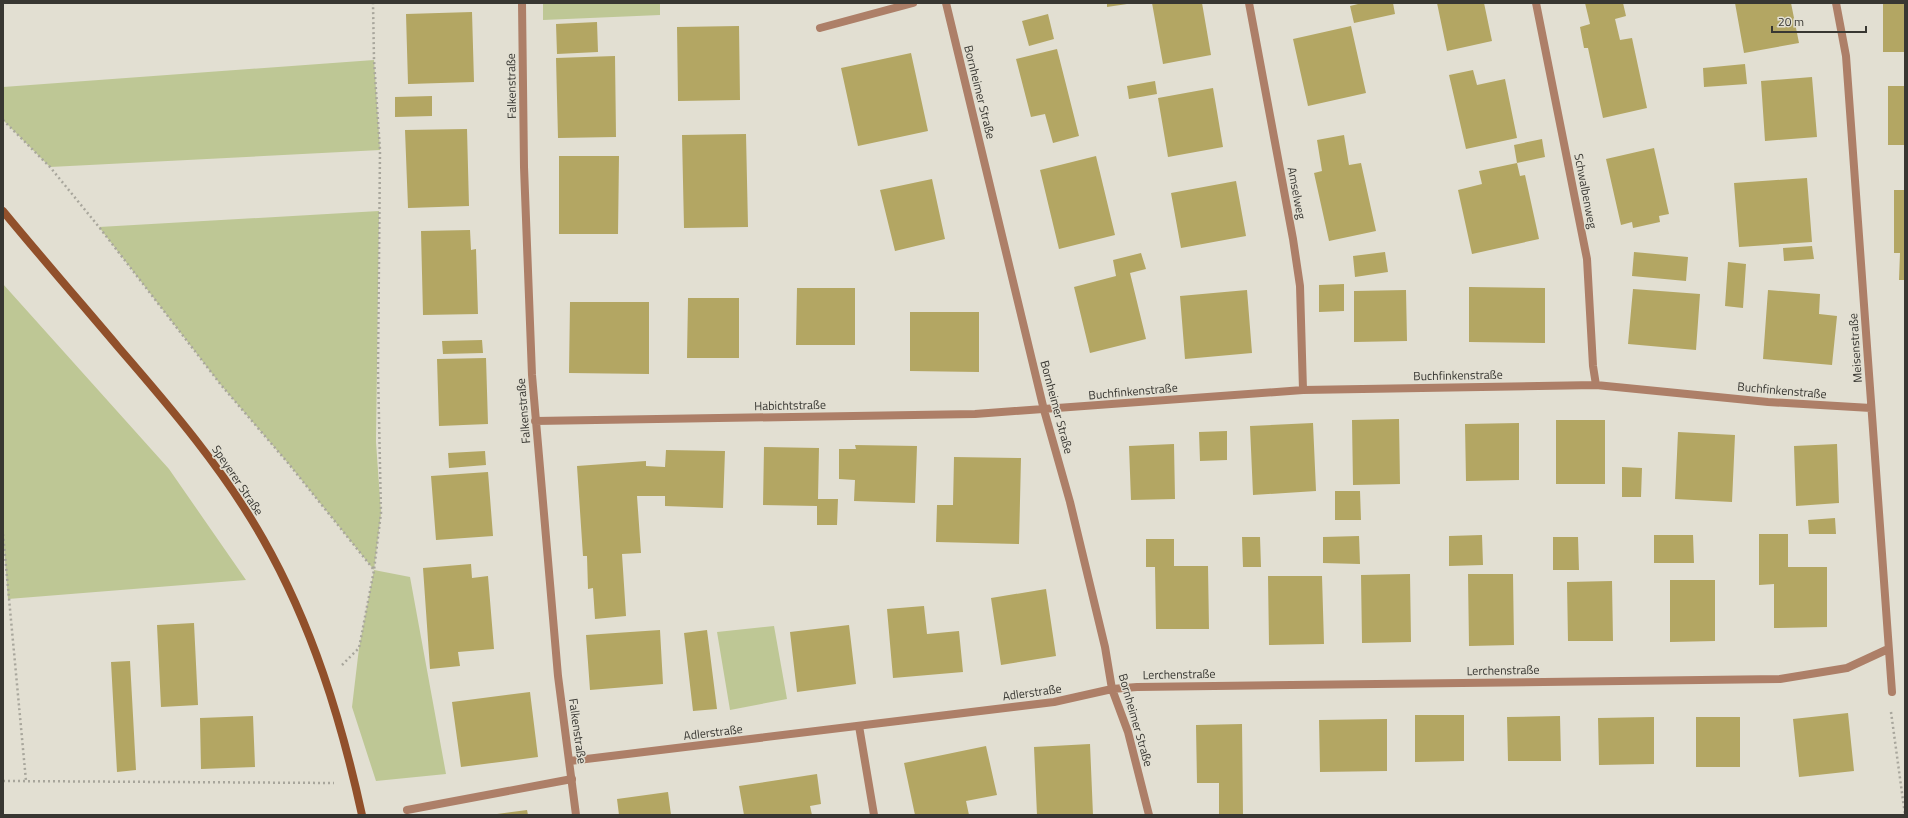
<svg xmlns="http://www.w3.org/2000/svg" width="1908" height="818" font-family="'Titillium Web',sans-serif">
  <style>
    .green { fill: #bec795 }
    .building { fill: #b3a663 }
    .lines { fill: none; stroke-linecap: round; stroke-linejoin: round }
    .path { stroke: #a8a69c; stroke-width: 2.5; stroke-dasharray: 2 3; stroke-linecap: butt }
    .lane { stroke: #ad7f68; stroke-width: 8 }
    .street { stroke: #ad7f68; stroke-width: 8 }
    .secondary { stroke: #91502b; stroke-width: 8 }
    .labels { text-anchor: middle; dominant-baseline: central; stroke-width: 3; stroke-linejoin: round; paint-order: stroke }
    .street-label { font-size: 12px; fill: #383732; stroke: #e2dfd2 }
  </style>
  <rect width="100%" height="100%" fill="#e2dfd2"/>
  <path class="green" d="M 543,3 L 660,3 L 660,15 L 543,20 Z
    M 374,60 L 380,150 L 50,167 L 3,120 L 3,87 Z
    M 379,211 L 376,442 L 381,513 L 374,570 L 410,577 L 446,774 L 376,781 L 352,707 L 359,648 L 374,570 L 288,463 L 221,385 L 99,227 Z
    M 3,284 L 169,469 L 246,580 L 8,599 L 3,534 Z
    M 774,626 L 787,699 L 730,710 L 717,632 Z"/>
  <path class="building" d="M 1107,3 L 1127,3 L 1127,4 L 1107,7 Z
    M 1152,3 L 1202,3 L 1211,55 L 1163,64 Z
    M 1362,3 L 1393,3 L 1395,14 L 1354,23 L 1350,6 Z
    M 1437,3 L 1484,3 L 1492,41 L 1447,51 Z
    M 1585,3 L 1623,3 L 1626,16 L 1615,19 L 1620,40 L 1632,38 L 1647,108 L 1603,118 L 1588,48 L 1584,48 L 1580,27 L 1590,24 Z
    M 1735,3 L 1791,3 L 1799,43 L 1744,53 Z
    M 1883,3 L 1905,3 L 1905,52 L 1883,52 Z
    M 472,12 L 474,82 L 408,84 L 406,14 Z
    M 1048,14 L 1054,39 L 1029,46 L 1022,21 Z
    M 597,22 L 598,52 L 557,54 L 556,24 Z
    M 739,26 L 740,100 L 678,101 L 677,27 Z
    M 1351,26 L 1366,93 L 1308,106 L 1293,39 Z
    M 1057,49 L 1079,136 L 1053,143 L 1045,114 L 1031,117 L 1016,59 Z
    M 911,53 L 928,131 L 858,146 L 841,68 Z
    M 615,56 L 616,137 L 558,138 L 556,58 Z
    M 1745,64 L 1747,84 L 1704,87 L 1703,68 Z
    M 1473,70 L 1477,85 L 1505,79 L 1517,138 L 1466,149 L 1449,75 Z
    M 1812,77 L 1817,137 L 1765,141 L 1761,81 Z
    M 1155,81 L 1157,94 L 1129,99 L 1127,86 Z
    M 1888,86 L 1905,86 L 1905,145 L 1888,145 Z
    M 1213,88 L 1223,147 L 1168,157 L 1158,98 Z
    M 432,96 L 432,116 L 395,117 L 395,97 Z
    M 467,129 L 469,206 L 408,208 L 405,130 Z
    M 746,134 L 748,227 L 684,228 L 682,135 Z
    M 1344,135 L 1349,165 L 1361,163 L 1376,231 L 1329,241 L 1314,173 L 1322,171 L 1317,140 Z
    M 1542,139 L 1545,157 L 1517,163 L 1514,145 Z
    M 1654,148 L 1669,214 L 1659,216 L 1660,222 L 1633,228 L 1632,222 L 1621,225 L 1606,159 Z
    M 559,156 L 619,156 L 618,234 L 559,234 Z
    M 1096,156 L 1115,235 L 1059,249 L 1040,170 Z
    M 1517,163 L 1520,176 L 1525,175 L 1539,239 L 1472,254 L 1458,190 L 1482,184 L 1479,171 Z
    M 1807,178 L 1812,242 L 1739,247 L 1734,183 Z
    M 932,179 L 945,239 L 895,251 L 880,190 Z
    M 1236,181 L 1246,236 L 1181,248 L 1171,193 Z
    M 1894,190 L 1905,190 L 1905,280 L 1899,280 L 1900,253 L 1894,253 Z
    M 470,230 L 471,250 L 476,249 L 478,314 L 423,315 L 421,231 Z
    M 1812,246 L 1814,259 L 1784,261 L 1783,248 Z
    M 1385,252 L 1388,272 L 1355,277 L 1353,256 Z
    M 1634,252 L 1688,257 L 1686,281 L 1632,276 Z
    M 1141,253 L 1146,269 L 1130,273 L 1146,339 L 1090,353 L 1074,287 L 1116,276 L 1113,260 Z
    M 1728,262 L 1746,264 L 1743,308 L 1725,306 Z
    M 1344,284 L 1344,311 L 1319,312 L 1319,285 Z
    M 1469,287 L 1545,288 L 1545,343 L 1469,342 Z
    M 797,288 L 855,288 L 855,345 L 796,345 Z
    M 1633,289 L 1700,294 L 1696,350 L 1628,344 Z
    M 1247,290 L 1252,353 L 1185,359 L 1180,296 Z
    M 1406,290 L 1407,341 L 1354,342 L 1354,291 Z
    M 1768,290 L 1820,294 L 1819,314 L 1837,316 L 1832,365 L 1763,359 Z
    M 688,298 L 739,298 L 739,358 L 687,358 Z
    M 570,302 L 649,302 L 649,374 L 569,373 Z
    M 910,312 L 979,312 L 979,372 L 910,371 Z
    M 482,340 L 483,353 L 443,354 L 442,341 Z
    M 486,358 L 488,424 L 439,426 L 437,359 Z
    M 1399,419 L 1400,484 L 1353,485 L 1352,420 Z
    M 1556,420 L 1605,420 L 1605,484 L 1556,484 Z
    M 1313,423 L 1316,491 L 1253,495 L 1250,426 Z
    M 1519,423 L 1519,480 L 1466,481 L 1465,424 Z
    M 1227,431 L 1227,460 L 1200,461 L 1199,432 Z
    M 1678,432 L 1735,435 L 1732,502 L 1675,499 Z
    M 1174,444 L 1175,499 L 1131,500 L 1129,446 Z
    M 1837,444 L 1839,503 L 1796,506 L 1794,446 Z
    M 855,445 L 917,446 L 915,503 L 854,501 L 855,480 L 839,479 L 839,449 L 856,449 Z
    M 764,447 L 819,448 L 818,499 L 838,499 L 837,525 L 817,525 L 817,506 L 763,505 Z
    M 666,450 L 725,451 L 723,508 L 665,506 L 665,496 L 637,496 L 641,553 L 622,554 L 626,616 L 595,619 L 593,588 L 588,589 L 587,556 L 583,556 L 577,466 L 646,461 L 646,466 L 665,467 Z
    M 485,451 L 486,465 L 449,468 L 448,453 Z
    M 954,457 L 1021,458 L 1019,544 L 936,542 L 937,505 L 953,505 Z
    M 1622,467 L 1642,468 L 1641,497 L 1622,497 Z
    M 488,472 L 493,536 L 436,540 L 431,476 Z
    M 1335,491 L 1360,491 L 1361,520 L 1335,520 Z
    M 1835,518 L 1836,534 L 1809,534 L 1808,520 Z
    M 1759,534 L 1788,534 L 1788,567 L 1827,567 L 1827,627 L 1774,628 L 1774,584 L 1759,585 Z
    M 1482,535 L 1483,565 L 1449,566 L 1449,536 Z
    M 1654,535 L 1693,535 L 1694,563 L 1654,563 Z
    M 1359,536 L 1360,564 L 1323,563 L 1323,537 Z
    M 1242,537 L 1260,537 L 1261,567 L 1243,567 Z
    M 1553,537 L 1578,537 L 1579,570 L 1553,570 Z
    M 1146,539 L 1174,539 L 1174,566 L 1208,566 L 1209,629 L 1156,629 L 1155,567 L 1146,567 Z
    M 471,564 L 472,578 L 488,576 L 494,649 L 458,652 L 460,666 L 430,669 L 423,568 Z
    M 1410,574 L 1411,642 L 1362,643 L 1361,575 Z
    M 1468,574 L 1513,574 L 1514,645 L 1469,646 Z
    M 1268,576 L 1322,576 L 1324,644 L 1269,645 Z
    M 1670,580 L 1715,580 L 1715,641 L 1670,642 Z
    M 1612,581 L 1613,641 L 1568,641 L 1567,582 Z
    M 1046,589 L 1056,656 L 1001,665 L 991,598 Z
    M 924,606 L 927,634 L 959,631 L 963,672 L 893,678 L 887,609 Z
    M 194,623 L 198,705 L 161,707 L 157,625 Z
    M 849,625 L 856,684 L 797,692 L 790,632 Z
    M 660,630 L 663,684 L 590,690 L 586,635 Z
    M 707,630 L 717,709 L 693,711 L 684,633 Z
    M 130,661 L 136,770 L 117,772 L 111,662 Z
    M 530,692 L 538,757 L 461,767 L 452,702 Z
    M 1848,713 L 1854,771 L 1799,777 L 1793,719 Z
    M 1415,715 L 1464,715 L 1464,761 L 1415,762 Z
    M 253,716 L 255,767 L 201,769 L 200,718 Z
    M 1560,716 L 1561,761 L 1508,761 L 1507,717 Z
    M 1654,717 L 1654,764 L 1599,765 L 1598,718 Z
    M 1696,717 L 1740,717 L 1740,767 L 1696,767 Z
    M 1387,719 L 1387,771 L 1320,772 L 1319,720 Z
    M 1242,724 L 1243,815 L 1219,815 L 1219,783 L 1197,783 L 1196,725 Z
    M 1090,744 L 1093,815 L 1037,815 L 1034,747 Z
    M 986,746 L 997,795 L 966,801 L 969,815 L 915,815 L 904,763 Z
    M 817,774 L 821,804 L 810,806 L 812,815 L 744,815 L 739,786 Z
    M 668,792 L 671,815 L 619,815 L 617,799 Z
    M 527,810 L 528,815 L 497,815 L 497,814 Z"/>
  <g class="lines">
    <path class="path" d="M 3,120 L 50,167 L 99,227 L 221,385 L 288,463 L 374,570
      M 3,534 L 26,781
      M 342,665 L 359,648 L 374,570 L 381,513 L 378,371 L 380,150 L 374,60 L 373,3
      M 1891,712 L 1905,815
      M 3,781 L 334,783"/>
    <path class="lane" d="M 407,810 L 572,779"/>
    <path class="street" d="M 522,3 L 524,167 L 532,375 L 558,676 L 576,815
      M 946,3 L 1044,410 L 1070,502 L 1105,647 L 1112,689 L 1128,732 L 1149,815
      M 1249,3 L 1293,239 L 1300,286 L 1303,390
      M 1536,3 L 1587,259 L 1593,366 L 1596,385
      M 1836,3 L 1846,56 L 1892,692
      M 820,28 L 913,3
      M 535,421 L 975,414 L 1303,390 L 1596,385 L 1768,402 L 1871,408
      M 859,726 L 874,815
      M 570,761 L 1054,702 L 1112,689 L 1137,687 L 1780,679 L 1847,668 L 1888,649"/>
    <path class="secondary" d="M 3,211 C 41,257 80,302 119,348 C 171,408 224,470 263,539 C 312,625 341,719 362,815"/>
  </g>
  <g class="labels">
    <g class="street-label">
      <text transform="translate(511 86) rotate(-91)">Falkenstraße</text>
      <text transform="translate(980 92) rotate(76)">Bornheimer Straße</text>
      <text transform="translate(1586 191) rotate(79)">Schwalbenweg</text>
      <text transform="translate(1297 193) rotate(79)">Amselweg</text>
      <text transform="translate(1855 348) rotate(-94)">Meisenstraße</text>
      <text transform="translate(1458 375) rotate(-1)">Buchfinkenstraße</text>
      <text transform="translate(1782 390) rotate(5)">Buchfinkenstraße</text>
      <text transform="translate(1133 391) rotate(-5)">Buchfinkenstraße</text>
      <text transform="translate(790 405) rotate(-1)">Habichtstraße</text>
      <text transform="translate(1057 407) rotate(75)">Bornheimer Straße</text>
      <text transform="translate(523 411) rotate(-95)">Falkenstraße</text>
      <text transform="translate(238 480) rotate(56)">Speyerer Straße</text>
      <text transform="translate(1503 670) rotate(-1)">Lerchenstraße</text>
      <text transform="translate(1179 674) rotate(-1)">Lerchenstraße</text>
      <text transform="translate(1032 692) rotate(-8)">Adlerstraße</text>
      <text transform="translate(1136 720) rotate(74)">Bornheimer Straße</text>
      <text transform="translate(578 731) rotate(82)">Falkenstraße</text>
      <text transform="translate(713 732) rotate(-7)">Adlerstraße</text>
    </g>
  </g>
  <rect width="1908" height="818" fill="none" stroke="#383732" stroke-width="8"/>
  <path d="M1772 26v6h94v-6" fill="none" stroke="#383732" stroke-width="2"/>
  <text x="1778" y="26" font-size="12" fill="#383732" stroke="#e2dfd2" stroke-width="3" paint-order="stroke">20 m</text>
</svg>
